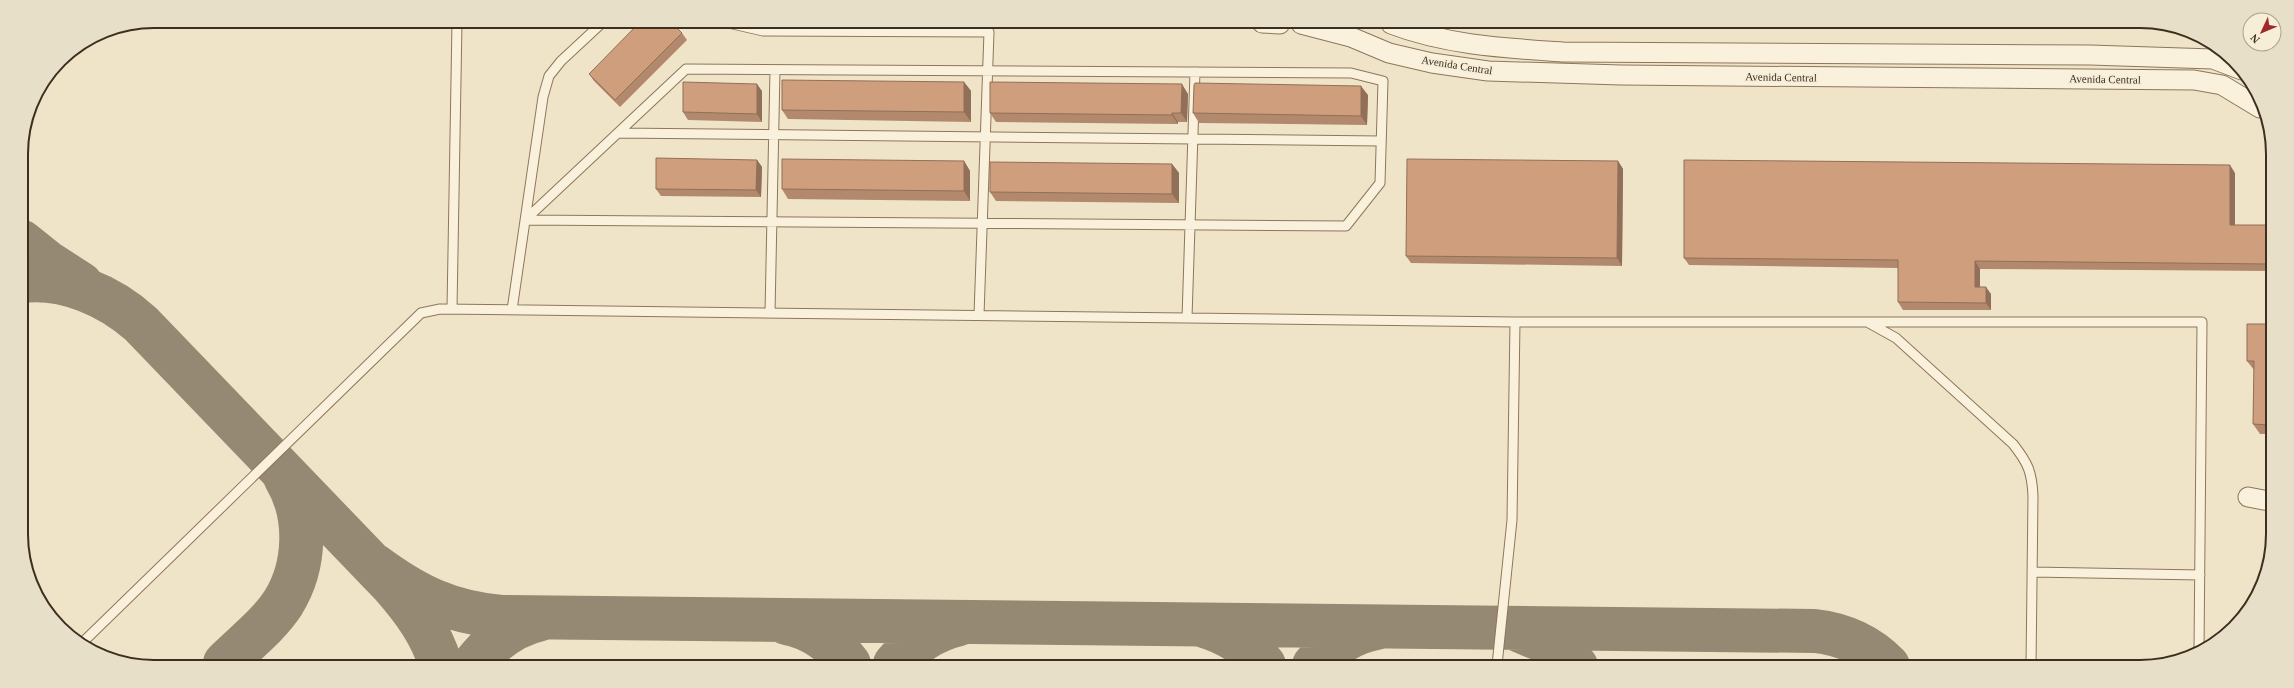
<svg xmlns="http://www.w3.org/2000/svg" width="2294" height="688" font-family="Georgia,serif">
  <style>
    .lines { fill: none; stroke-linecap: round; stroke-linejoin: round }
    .taxiway { stroke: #968974; stroke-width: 44 }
    .service-casing { stroke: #8d765c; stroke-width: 11 }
    .minor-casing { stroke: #8d765c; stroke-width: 21 }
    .service { stroke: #faf1dc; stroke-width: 9 }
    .minor { stroke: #faf1dc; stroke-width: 19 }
    .wall { fill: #b2896c }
    .shaded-wall { fill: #916f58 }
    .building { fill: #cf9f7d; stroke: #916f58 }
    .labels { text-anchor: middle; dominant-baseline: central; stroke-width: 4; stroke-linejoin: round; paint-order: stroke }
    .street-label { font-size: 11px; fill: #3d2e20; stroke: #f7eed8 }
    .rim { fill: none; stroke: #3d2e20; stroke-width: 2 }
  </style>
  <rect width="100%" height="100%" fill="#f0e4c8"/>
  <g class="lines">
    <path class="taxiway" d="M 22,242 L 47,262 L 81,284
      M 22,281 C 65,276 110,296 141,324 L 392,585 C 413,609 431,633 440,663
      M 374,565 C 416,596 449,612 501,617 L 1815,631 C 1843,634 1869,646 1888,666
      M 786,623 C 812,628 834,644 849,664
      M 1204,626 C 1228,633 1248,646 1264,665
      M 1516,629 L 1549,643 L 1576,666
      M 225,663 C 244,644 268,626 283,603 C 306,566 308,515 285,477
      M 475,663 C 492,641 514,625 541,619
      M 895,664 C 912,644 934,630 959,624
      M 1314,665 C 1331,647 1352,632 1376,628"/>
    <defs>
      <path id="service" d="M 724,22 L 763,31 L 989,32 L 979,315
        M 686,69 L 1351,73 L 1383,81 L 1380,183 L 1346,226 L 525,220 Z
        M 618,133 L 1381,141
        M 452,309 L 457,22
        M 512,310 L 543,97 L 549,76 L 561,61 L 603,22
        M 770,313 L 775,70
        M 1187,318 L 1195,72
        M 1869,323 L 1896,338 L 2013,444 C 2028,463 2032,472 2033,496 L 2031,666
        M 2032,572 L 2200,575
        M 81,644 L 421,313 L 440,309 L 1515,322 L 2202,322 L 2199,651
        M 1497,665 L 1512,520 L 1515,322"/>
      <path id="minor" d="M 1262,23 L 1280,24
        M 1301,24 L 1351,37 L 1389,53 L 1432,63 L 1488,71 L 1621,75 L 2194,80 L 2222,85 L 2260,108
        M 1391,24 C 1446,45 1504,48 1563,52 L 2090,55 L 2213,59 L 2242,70
        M 2248,497 L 2269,501"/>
    </defs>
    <use href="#service" class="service-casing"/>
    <use href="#minor" class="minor-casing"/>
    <use href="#service" class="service"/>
    <use href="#minor" class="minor"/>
  </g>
  <path class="wall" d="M 682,33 L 687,40 L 620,107 L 594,81 L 589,74 Z
    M 964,82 L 971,91 L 971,122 L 788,119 L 782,110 Z
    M 762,91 L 762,122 L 688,120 L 683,112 Z
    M 1188,94 L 1187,122 L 1178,122 L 1178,124 L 996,122 L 990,113 Z
    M 1368,95 L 1367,125 L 1199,123 L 1193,113 Z
    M 757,160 L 762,167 L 761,197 L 661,196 L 656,189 Z
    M 964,161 L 970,171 L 970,201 L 788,199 L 782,189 Z
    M 1618,161 L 1623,169 L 1622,266 L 1411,263 L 1406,256 Z
    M 1172,164 L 1179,173 L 1179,203 L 996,201 L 990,192 Z
    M 2235,173 L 2235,225 L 2270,225 L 2270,271 L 1980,269 L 1980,287 L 1991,294 L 1991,310 L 1903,310 L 1898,302 L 1898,268 L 1689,265 L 1684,258 Z
    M 2270,324 L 2269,434 L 2260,434 L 2253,424 L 2254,370 L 2247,361 Z"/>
  <path class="shaded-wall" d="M 964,82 L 971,91 L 971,122 L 964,112 Z
    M 757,84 L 762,91 L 762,122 L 757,114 Z
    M 1182,84 L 1188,94 L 1187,122 L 1181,113 Z
    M 1361,86 L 1368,95 L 1367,125 L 1361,116 Z
    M 1172,113 L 1178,122 L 1178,124 L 1172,115 Z
    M 757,160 L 762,167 L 761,197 L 756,190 Z
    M 964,161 L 970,171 L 970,201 L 964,191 Z
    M 1618,161 L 1623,169 L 1622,266 L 1617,258 Z
    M 1172,164 L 1179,173 L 1179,203 L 1172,194 Z
    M 2230,165 L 2235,173 L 2235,232 L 2230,225 Z
    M 1975,261 L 1980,269 L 1980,294 L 1975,287 Z
    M 1986,287 L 1991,294 L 1991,310 L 1986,303 Z"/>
  <path class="building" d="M 640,22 L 671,22 L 682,33 L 615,100 L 589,74 Z
    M 782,80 L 964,82 L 964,112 L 782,110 Z
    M 683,82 L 757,84 L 757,114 L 683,112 Z
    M 990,82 L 1182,84 L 1181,113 L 1172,113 L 1172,115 L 990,113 Z
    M 1195,83 L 1361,86 L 1361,116 L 1193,113 L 1194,85 Z
    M 656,158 L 757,160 L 756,190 L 656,189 Z
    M 782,159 L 964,161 L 964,191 L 782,189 Z
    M 1407,159 L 1618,161 L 1617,258 L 1406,256 Z
    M 1684,160 L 2230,165 L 2230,225 L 2270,225 L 2270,264 L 1975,261 L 1975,287 L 1986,287 L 1986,303 L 1898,302 L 1898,260 L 1684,258 Z
    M 990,162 L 1172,164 L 1172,194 L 990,192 Z
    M 2247,324 L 2270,324 L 2269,425 L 2253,424 L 2254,361 L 2247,361 Z"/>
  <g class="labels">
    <g class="street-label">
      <text transform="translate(1457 65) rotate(9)">Avenida Central</text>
      <text transform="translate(1781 77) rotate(1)">Avenida Central</text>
      <text transform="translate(2105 79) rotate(1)">Avenida Central</text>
    </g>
  </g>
  <path d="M0 0H2294V688H0ZM154 28H2140A126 126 0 0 1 2266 154V534A126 126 0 0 1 2140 660H154A126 126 0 0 1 28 534V154A126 126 0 0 1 154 28Z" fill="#e8dfc9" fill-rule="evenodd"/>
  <path class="rim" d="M154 28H2140A126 126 0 0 1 2266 154V534A126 126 0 0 1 2140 660H154A126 126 0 0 1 28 534V154A126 126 0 0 1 154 28Z"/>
  <g transform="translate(2262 32) rotate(226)"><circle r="19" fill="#f7eed8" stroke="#ada18e"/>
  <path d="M0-3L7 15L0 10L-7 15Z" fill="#9e2a2b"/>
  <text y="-6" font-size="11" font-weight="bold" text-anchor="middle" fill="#3d2e20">N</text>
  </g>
</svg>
